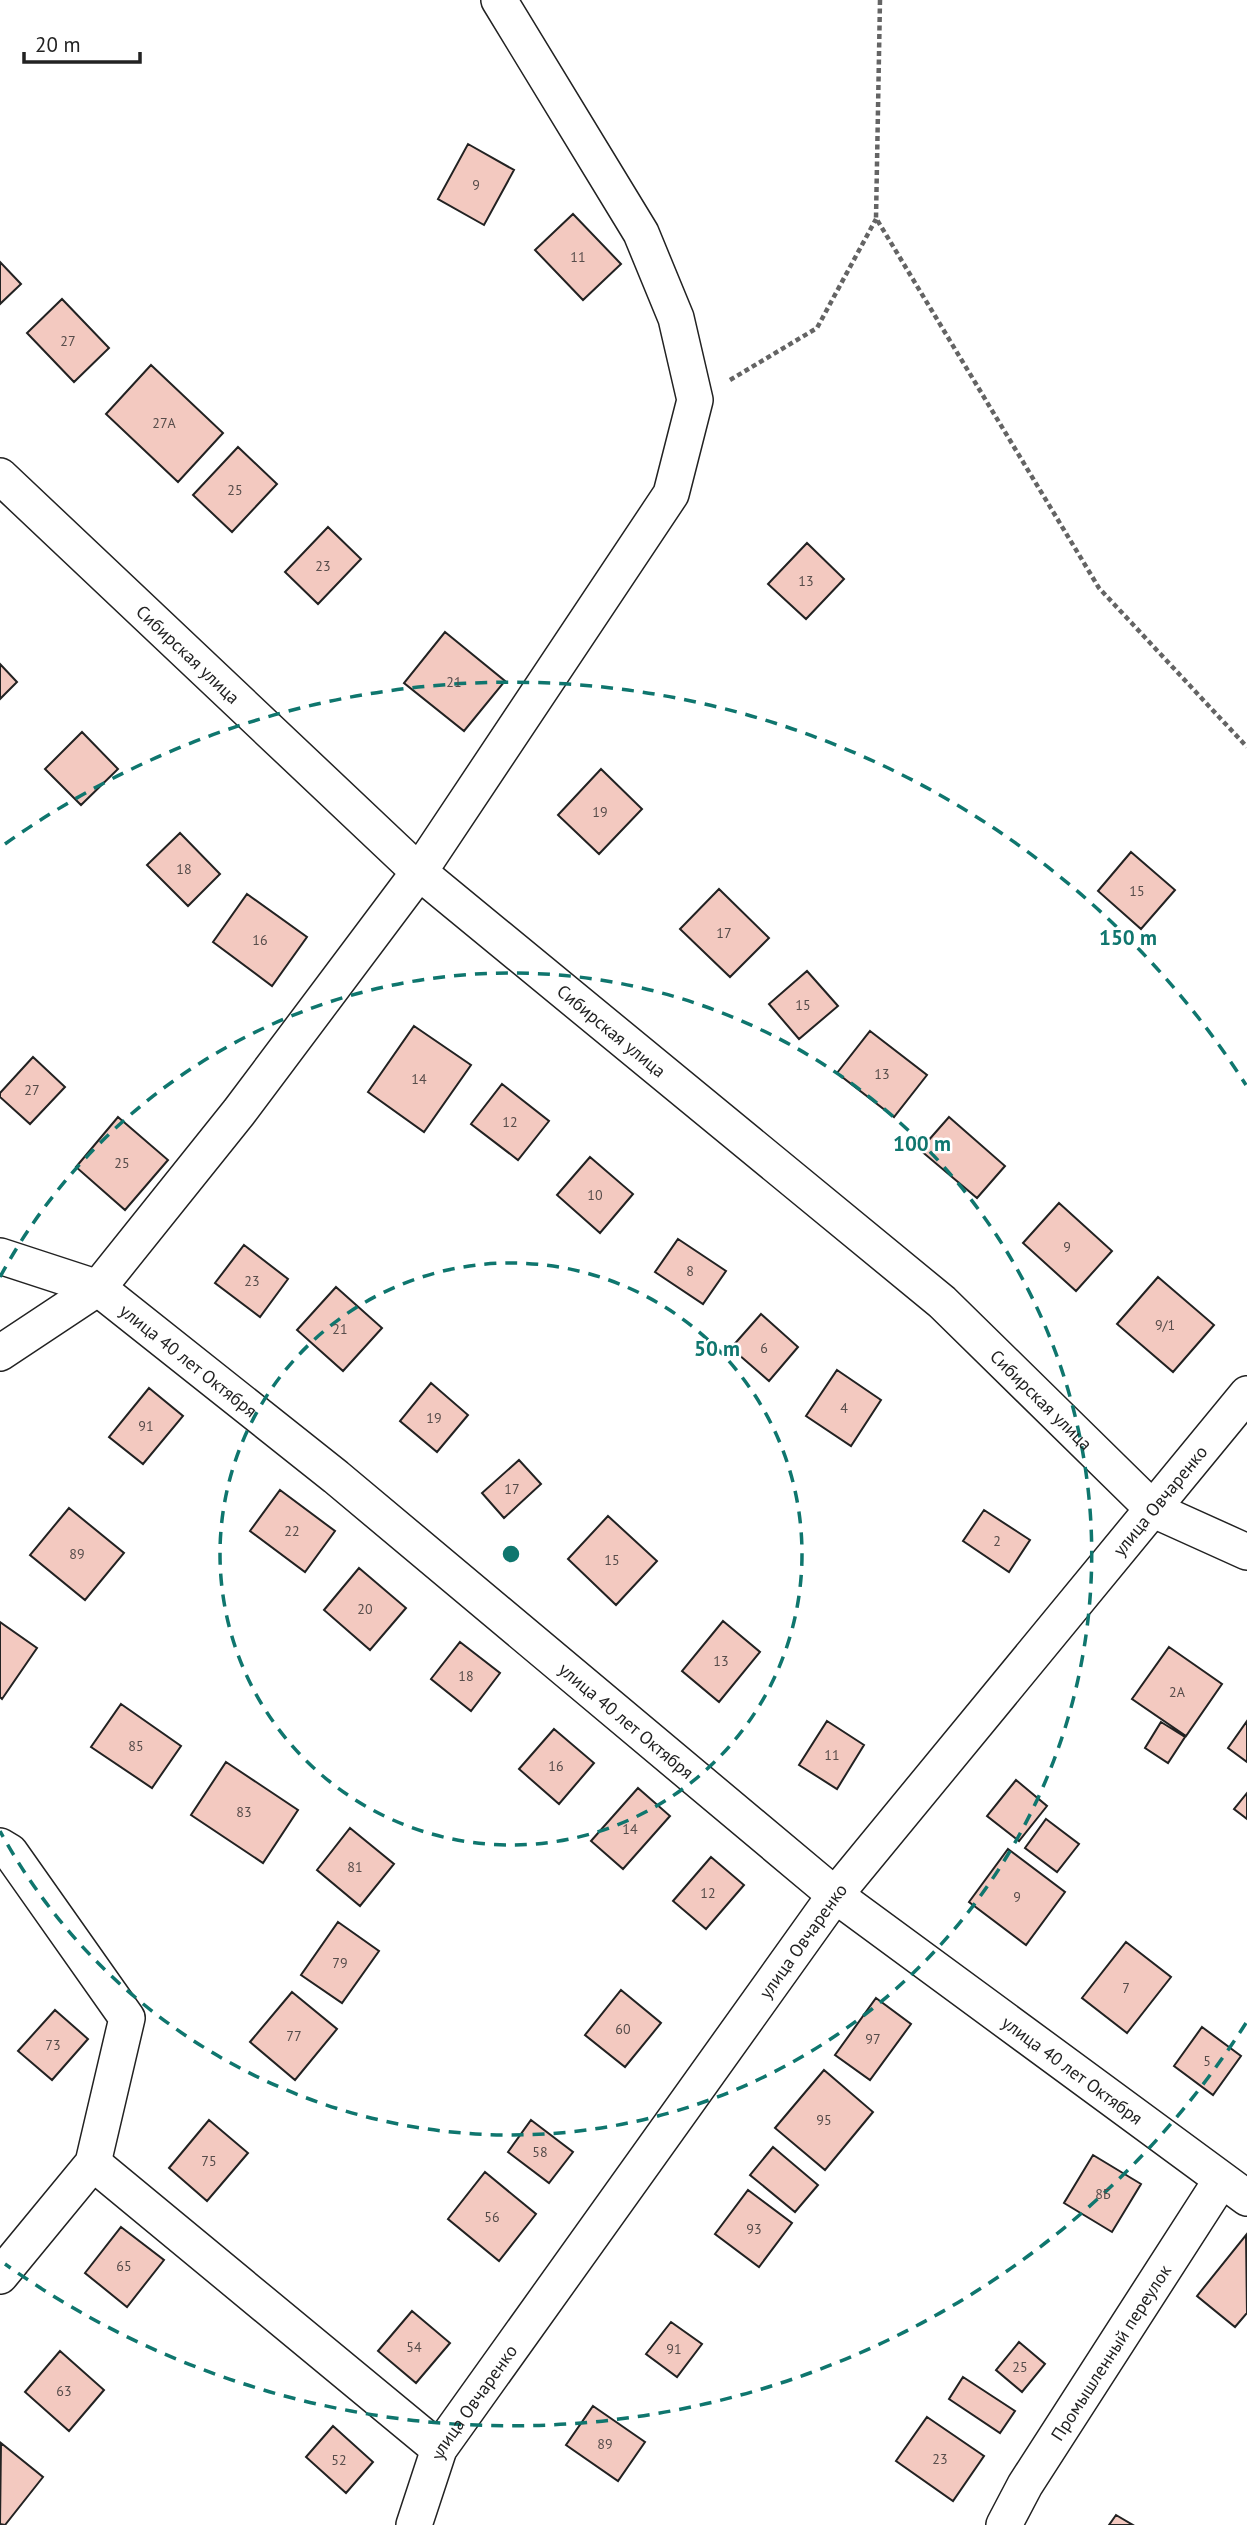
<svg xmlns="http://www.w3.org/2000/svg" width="1247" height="2525" font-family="'PT Sans',sans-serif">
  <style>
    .building { fill: #f3c9c0; stroke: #222; stroke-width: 2 }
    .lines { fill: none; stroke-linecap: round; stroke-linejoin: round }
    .minor-casing { stroke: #222; stroke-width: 38 }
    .path { stroke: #646464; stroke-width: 4.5; stroke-dasharray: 5 3.5; stroke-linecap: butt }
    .minor { stroke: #fff; stroke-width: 35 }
    .ring { fill: none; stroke: #0f766e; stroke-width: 3.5; stroke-dasharray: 12 9 }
    .labels { text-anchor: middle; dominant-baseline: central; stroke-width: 5; stroke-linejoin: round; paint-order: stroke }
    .number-label { font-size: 14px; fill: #564c4a }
    .street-label { font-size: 18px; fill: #222; stroke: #fff }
    .centre { fill: #0f766e; stroke: #fff; stroke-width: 3.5 }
    .ring-label { font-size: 21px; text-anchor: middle; font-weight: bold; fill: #0f766e; stroke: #fff; stroke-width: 5; stroke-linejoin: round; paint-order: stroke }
  </style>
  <rect width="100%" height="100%" fill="#fff"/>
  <path class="building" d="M 468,144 L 514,170 L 484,225 L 438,199 Z
    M 573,214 L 621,264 L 583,300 L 535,250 Z
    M 0,262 L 21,284 L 0,304 Z
    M 62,299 L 109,348 L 74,382 L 27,333 Z
    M 151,365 L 223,433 L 178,482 L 106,414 Z
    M 238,447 L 277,484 L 232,532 L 193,495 Z
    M 328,527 L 361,559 L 318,604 L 285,572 Z
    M 807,543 L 844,579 L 806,619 L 768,584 Z
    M 445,632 L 505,681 L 464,731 L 404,683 Z
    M 0,664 L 17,682 L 0,699 Z
    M 82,732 L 118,769 L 81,805 L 45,769 Z
    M 601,769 L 642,809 L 599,854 L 558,815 Z
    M 180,833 L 220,874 L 188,906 L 147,865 Z
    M 1131,852 L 1175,890 L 1141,929 L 1098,891 Z
    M 719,889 L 769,938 L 730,977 L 680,929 Z
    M 247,894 L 307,937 L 272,986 L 213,942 Z
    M 807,971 L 838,1006 L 799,1039 L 769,1004 Z
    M 414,1026 L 471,1065 L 424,1132 L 368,1092 Z
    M 870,1031 L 927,1075 L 894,1117 L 837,1073 Z
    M 33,1057 L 65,1087 L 30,1124 L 0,1097 L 0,1093 Z
    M 502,1084 L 549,1121 L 518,1160 L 471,1124 Z
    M 118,1117 L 168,1160 L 125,1210 L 76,1167 Z
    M 949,1117 L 1005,1166 L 977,1198 L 920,1150 Z
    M 590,1157 L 633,1194 L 600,1233 L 557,1195 Z
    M 1059,1203 L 1112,1251 L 1076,1291 L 1023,1243 Z
    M 678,1239 L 726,1271 L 703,1304 L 655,1272 Z
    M 244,1245 L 288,1279 L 260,1317 L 215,1283 Z
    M 1158,1277 L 1214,1325 L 1173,1372 L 1117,1324 Z
    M 336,1287 L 382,1328 L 343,1371 L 297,1330 Z
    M 761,1314 L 798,1347 L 769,1381 L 731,1348 Z
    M 837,1370 L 881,1400 L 851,1446 L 806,1416 Z
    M 431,1383 L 468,1415 L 437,1452 L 400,1421 Z
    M 149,1388 L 183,1416 L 143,1464 L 109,1437 Z
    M 519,1460 L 541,1484 L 504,1518 L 482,1493 Z
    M 280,1490 L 335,1531 L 305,1572 L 250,1531 Z
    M 69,1508 L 124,1553 L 85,1600 L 30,1555 Z
    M 984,1510 L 1030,1540 L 1009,1572 L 963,1541 Z
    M 608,1516 L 657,1561 L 616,1605 L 568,1559 Z
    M 359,1568 L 406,1608 L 370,1650 L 324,1610 Z
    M 723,1621 L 760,1652 L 719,1702 L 682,1671 Z
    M 0,1622 L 37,1648 L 2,1699 L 0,1697 Z
    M 460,1642 L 500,1673 L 471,1711 L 431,1679 Z
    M 1169,1647 L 1222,1684 L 1186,1736 L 1132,1699 Z
    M 121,1704 L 181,1746 L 152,1788 L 91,1747 Z
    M 827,1721 L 864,1745 L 837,1789 L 799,1765 Z
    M 1247,1721 L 1247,1762 L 1228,1748 Z
    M 1161,1722 L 1185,1737 L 1168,1763 L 1145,1748 Z
    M 554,1729 L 594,1763 L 559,1804 L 519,1769 Z
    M 226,1762 L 298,1810 L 263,1863 L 191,1815 Z
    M 1016,1780 L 1047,1806 L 1019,1841 L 987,1816 Z
    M 638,1788 L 670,1816 L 623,1869 L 591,1841 Z
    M 1247,1793 L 1247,1819 L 1234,1809 Z
    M 1046,1819 L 1079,1844 L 1057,1872 L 1025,1848 Z
    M 350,1828 L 394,1864 L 360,1906 L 317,1870 Z
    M 1008,1849 L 1065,1892 L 1026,1945 L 969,1902 Z
    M 711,1857 L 744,1885 L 706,1929 L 673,1901 Z
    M 338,1922 L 379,1951 L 342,2003 L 301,1975 Z
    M 1126,1942 L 1171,1977 L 1127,2033 L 1082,1998 Z
    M 621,1990 L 661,2023 L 625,2067 L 585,2035 Z
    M 292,1992 L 337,2029 L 295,2080 L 250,2042 Z
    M 876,1998 L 911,2024 L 870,2080 L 835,2055 Z
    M 55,2010 L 88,2039 L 52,2080 L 18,2051 Z
    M 1202,2027 L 1241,2056 L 1213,2095 L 1174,2066 Z
    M 824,2070 L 873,2112 L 825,2170 L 775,2128 Z
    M 209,2120 L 248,2153 L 207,2201 L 169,2168 Z
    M 531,2120 L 573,2152 L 549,2183 L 508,2152 Z
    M 773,2147 L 818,2185 L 795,2212 L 750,2175 Z
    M 1093,2155 L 1141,2184 L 1112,2232 L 1064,2203 Z
    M 485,2172 L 536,2214 L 499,2261 L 448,2219 Z
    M 748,2190 L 792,2223 L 759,2267 L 715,2234 Z
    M 121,2227 L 164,2260 L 127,2307 L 85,2273 Z
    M 1246,2235 L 1247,2313 L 1235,2327 L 1197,2296 Z
    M 412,2311 L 450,2343 L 416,2383 L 378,2351 Z
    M 671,2322 L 702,2344 L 677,2377 L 646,2354 Z
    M 1019,2342 L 1045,2364 L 1022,2392 L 996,2370 Z
    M 60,2351 L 104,2390 L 69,2431 L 25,2392 Z
    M 963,2377 L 1015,2411 L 1000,2433 L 949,2399 Z
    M 593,2406 L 645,2442 L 618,2481 L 566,2445 Z
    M 927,2417 L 984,2456 L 953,2501 L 896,2461 Z
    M 333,2426 L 373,2462 L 346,2493 L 306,2457 Z
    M 1,2443 L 43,2477 L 5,2525 L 0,2524 Z
    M 1116,2515 L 1133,2525 L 1109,2525 Z"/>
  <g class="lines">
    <defs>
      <g id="minor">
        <path id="s1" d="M 0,476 L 419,872 L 942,1302 L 1154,1510 L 1247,1552"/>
        <path id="s2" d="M 0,1256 L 98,1288 L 336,1477 L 835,1895 L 1247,2198"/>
        <path d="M 0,1353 L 98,1288 L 239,1112 L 419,872 L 671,494 L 695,400 L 676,318 L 641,233 L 499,0"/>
        <path d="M 0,1846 L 10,1852 L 127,2018 L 93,2163 L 0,2276"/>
        <path d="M 93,2163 L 439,2449"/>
        <path id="s3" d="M 414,2525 L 439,2449 L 835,1895 L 1247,1394"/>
        <path id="s4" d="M 1004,2525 L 1025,2485 L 1220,2182"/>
      </g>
    </defs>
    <use href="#minor" class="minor-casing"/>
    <path class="path" d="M 880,0 L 876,218 L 1099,588 L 1247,747
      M 730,380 L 817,328 L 876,219"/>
    <use href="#minor" class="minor"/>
  </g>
  <g class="ring">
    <circle cx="511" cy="1554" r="291"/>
    <path d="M0 1277A581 581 0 1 1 0 1831"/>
    <path d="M1246 2023A872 872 0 0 1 5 2264M5 844A872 872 0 0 1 1246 1085"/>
  </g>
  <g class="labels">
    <g class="number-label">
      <text x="476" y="185">9</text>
      <text x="578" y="257">11</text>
      <text x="68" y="341">27</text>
      <text x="164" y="423">27А</text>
      <text x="235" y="490">25</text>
      <text x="323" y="566">23</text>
      <text x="806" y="581">13</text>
      <text x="454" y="682">21</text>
      <text x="600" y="812">19</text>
      <text x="184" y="869">18</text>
      <text x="1137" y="891">15</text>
      <text x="724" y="933">17</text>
      <text x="260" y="940">16</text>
      <text x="803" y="1005">15</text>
      <text x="882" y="1074">13</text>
      <text x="419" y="1079">14</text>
      <text x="32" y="1090">27</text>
      <text x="510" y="1122">12</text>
      <text x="122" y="1163">25</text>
      <text x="595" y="1195">10</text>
      <text x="1067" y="1247">9</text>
      <text x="690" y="1271">8</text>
      <text x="252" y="1281">23</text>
      <text x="1165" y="1325">9/1</text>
      <text x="340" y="1329">21</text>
      <text x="764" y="1348">6</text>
      <text x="844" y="1408">4</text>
      <text x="434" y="1418">19</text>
      <text x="146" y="1426">91</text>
      <text x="512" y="1489">17</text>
      <text x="292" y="1531">22</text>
      <text x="997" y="1541">2</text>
      <text x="77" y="1554">89</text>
      <text x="612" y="1560">15</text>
      <text x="365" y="1609">20</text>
      <text x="721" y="1661">13</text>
      <text x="466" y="1676">18</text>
      <text x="1177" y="1692">2А</text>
      <text x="136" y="1746">85</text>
      <text x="832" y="1755">11</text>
      <text x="556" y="1766">16</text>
      <text x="244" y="1812">83</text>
      <text x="630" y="1829">14</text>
      <text x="355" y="1867">81</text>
      <text x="708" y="1893">12</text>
      <text x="1017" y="1897">9</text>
      <text x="340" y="1963">79</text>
      <text x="1126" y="1988">7</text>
      <text x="623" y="2029">60</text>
      <text x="294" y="2036">77</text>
      <text x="873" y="2039">97</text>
      <text x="53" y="2045">73</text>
      <text x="1207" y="2061">5</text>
      <text x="824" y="2120">95</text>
      <text x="540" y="2152">58</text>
      <text x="209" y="2161">75</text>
      <text x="1103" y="2194">8Б</text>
      <text x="492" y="2217">56</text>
      <text x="754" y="2229">93</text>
      <text x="124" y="2266">65</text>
      <text x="414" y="2347">54</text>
      <text x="674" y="2349">91</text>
      <text x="1020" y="2367">25</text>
      <text x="64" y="2391">63</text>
      <text x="605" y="2444">89</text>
      <text x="940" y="2459">23</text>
      <text x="339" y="2460">52</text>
    </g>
    <g class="street-label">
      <text stroke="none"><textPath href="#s1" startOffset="259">Сибирская улица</textPath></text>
      <text stroke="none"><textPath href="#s1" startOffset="826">Сибирская улица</textPath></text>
      <text stroke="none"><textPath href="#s2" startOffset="219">улица 40 лет Октября</textPath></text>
      <text stroke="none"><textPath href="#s1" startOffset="1393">Сибирская улица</textPath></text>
      <text stroke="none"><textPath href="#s3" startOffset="1272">улица Овчаренко</textPath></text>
      <text stroke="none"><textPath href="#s2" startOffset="786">улица 40 лет Октября</textPath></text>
      <text stroke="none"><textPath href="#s3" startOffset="705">улица Овчаренко</textPath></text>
      <text stroke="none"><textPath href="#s2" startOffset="1353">улица 40 лет Октября</textPath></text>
      <text stroke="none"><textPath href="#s4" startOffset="203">Промышленный переулок</textPath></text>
      <text stroke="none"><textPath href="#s3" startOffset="138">улица Овчаренко</textPath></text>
    </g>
  </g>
  <circle cx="511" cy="1554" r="10" class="centre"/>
  <g class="ring-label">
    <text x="1128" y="945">150 m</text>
    <text x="922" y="1151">100 m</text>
    <text x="717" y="1356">50 m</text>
  </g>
  <path d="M24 52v10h116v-10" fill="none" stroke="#222222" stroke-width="3.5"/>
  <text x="35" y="52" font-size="21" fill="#222222" stroke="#ffffff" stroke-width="5" paint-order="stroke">20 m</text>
</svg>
